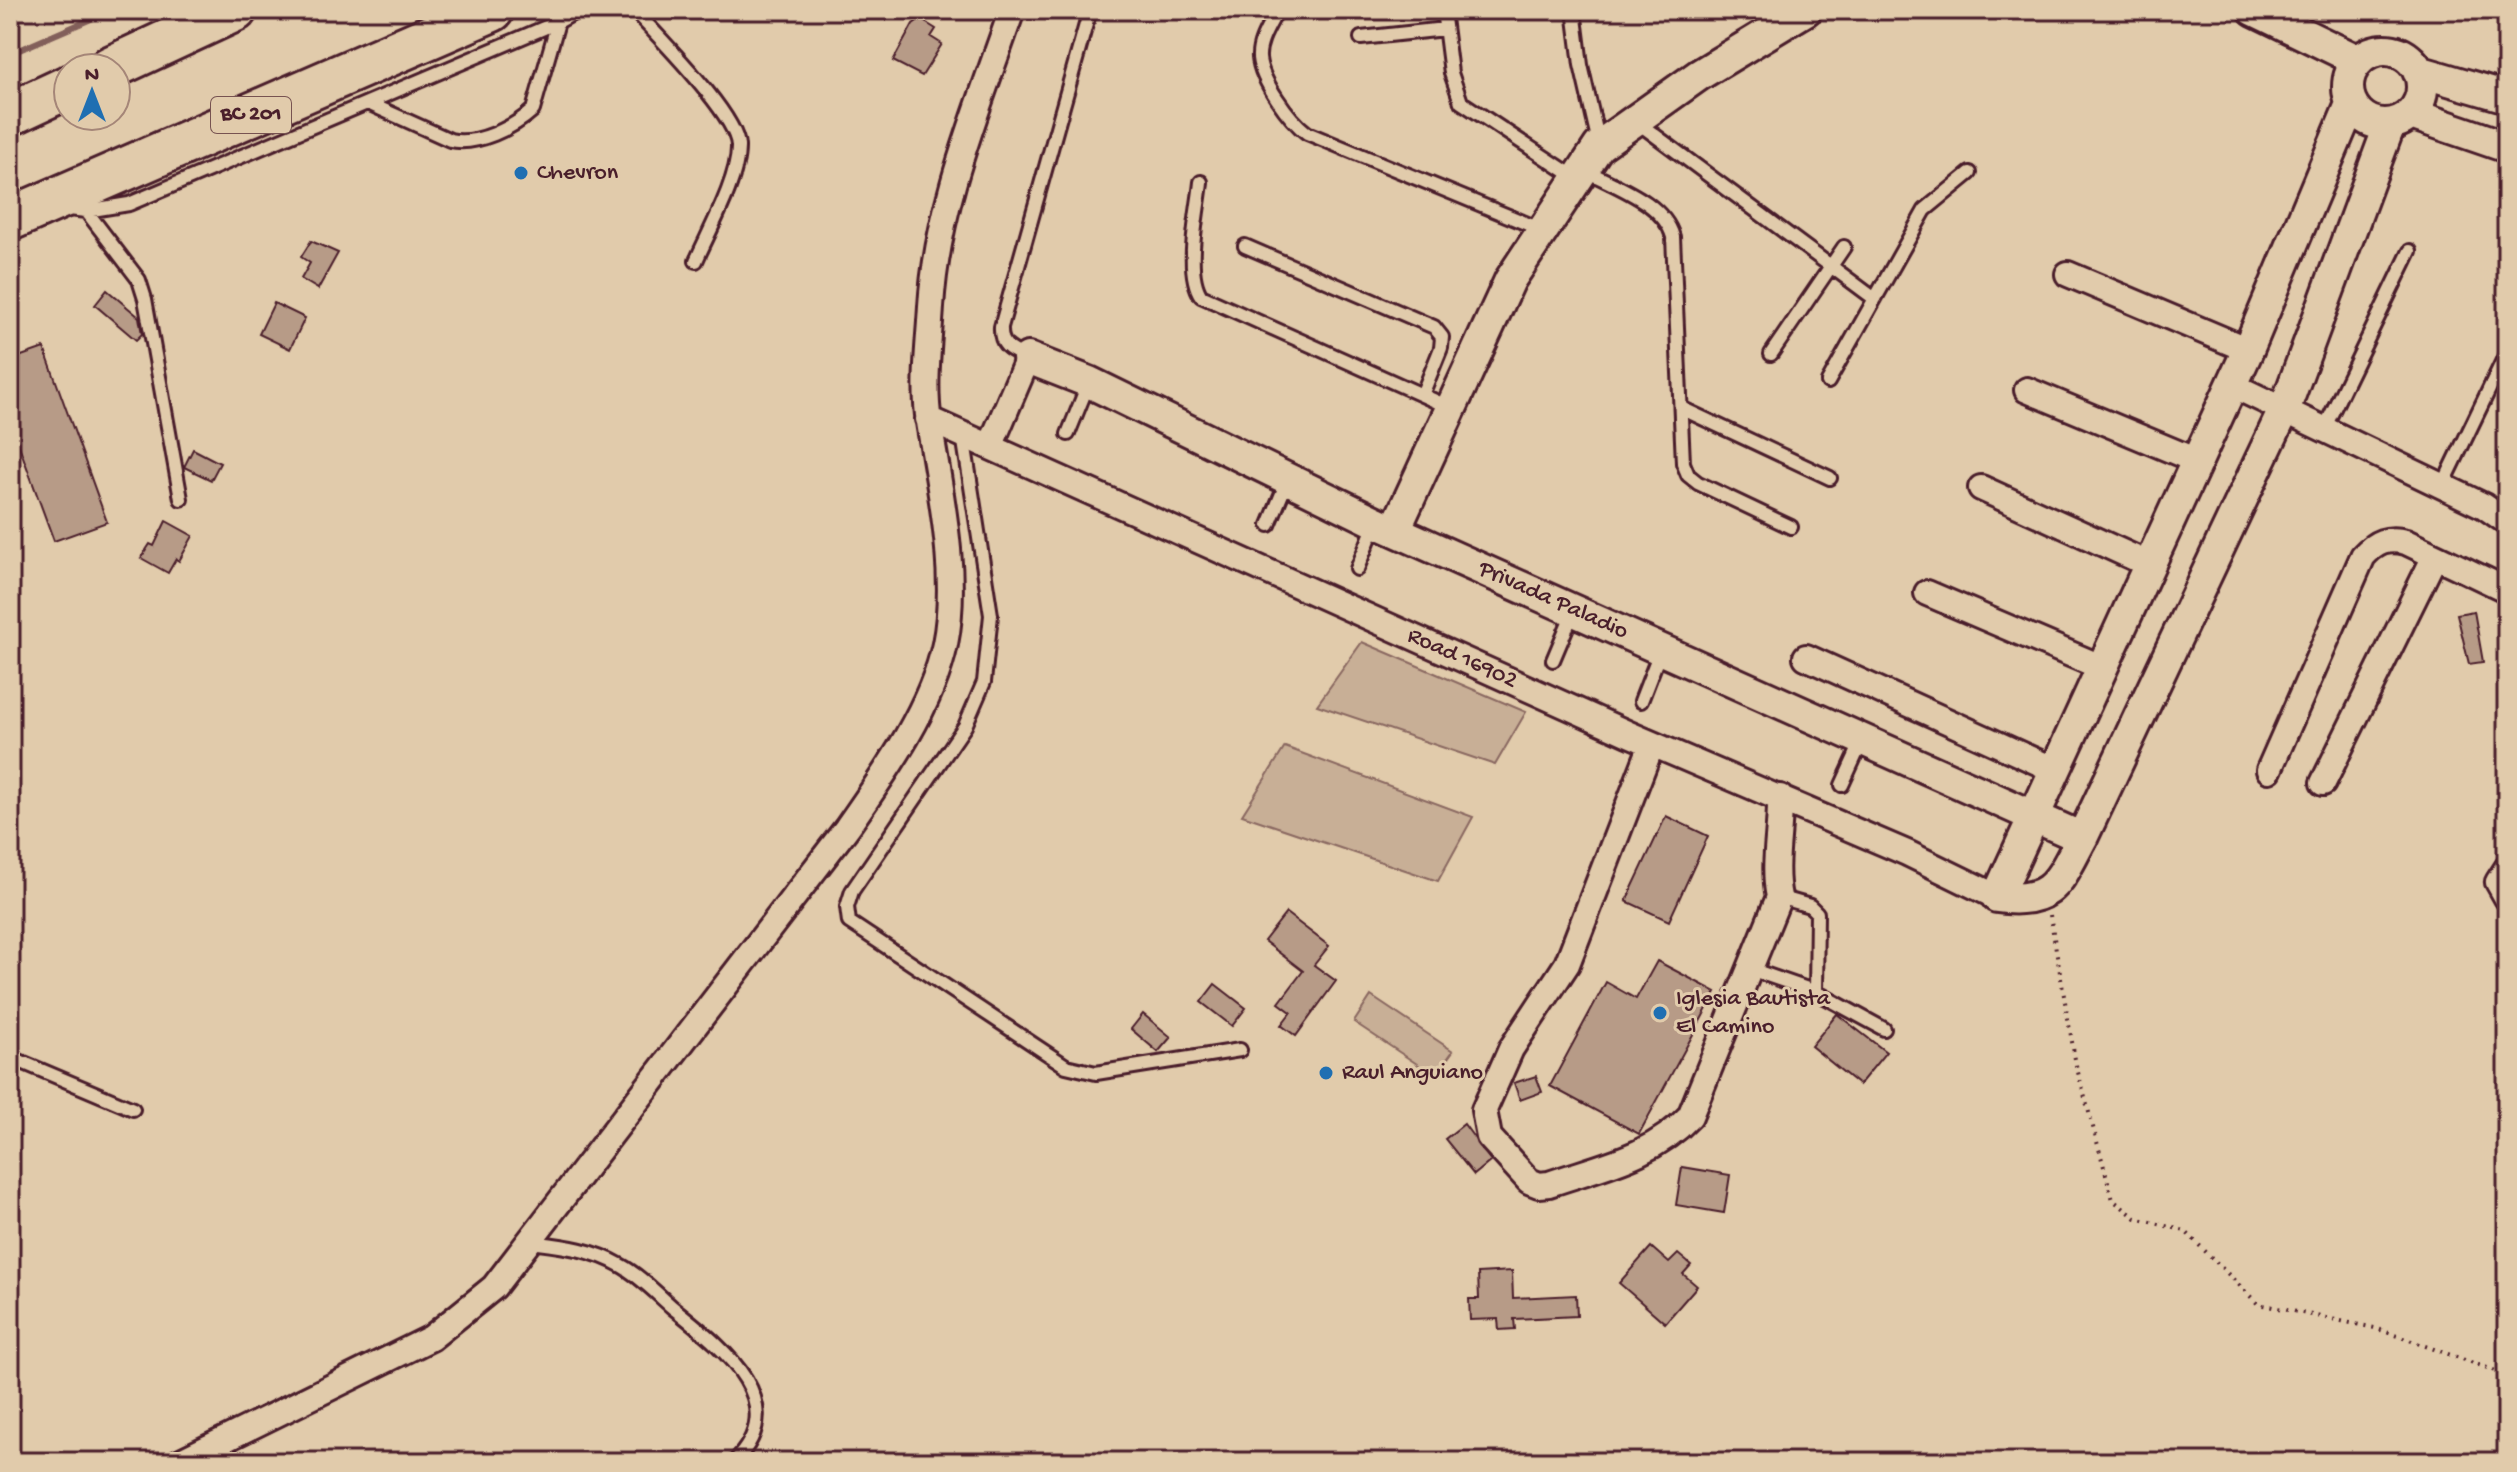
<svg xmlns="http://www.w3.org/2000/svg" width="2517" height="1472" font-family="'Gochi Hand',sans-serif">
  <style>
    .grass { fill: #c8af96; stroke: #896760; stroke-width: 2 }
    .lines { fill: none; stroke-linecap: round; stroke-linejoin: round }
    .stream { stroke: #825f5a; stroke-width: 6 }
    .building { fill: #b79b87; stroke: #4a1f2b; stroke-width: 2 }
    .service-casing { stroke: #4a1f2b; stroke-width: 18 }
    .minor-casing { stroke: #4a1f2b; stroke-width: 30 }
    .tertiary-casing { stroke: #4a1f2b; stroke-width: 36 }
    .trunk-casing { stroke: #4a1f2b; stroke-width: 48 }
    .path { stroke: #4a1f2b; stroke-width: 4; stroke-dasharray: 2 6; stroke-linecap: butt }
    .service { stroke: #e1cbab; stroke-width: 12 }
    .minor { stroke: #e1cbab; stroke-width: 24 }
    .tertiary { stroke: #e1cbab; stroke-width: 30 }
    .trunk { stroke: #e1cbab; stroke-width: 42 }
    .poi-dot { fill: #1f6fb2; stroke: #e1cbab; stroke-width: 3 }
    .labels { text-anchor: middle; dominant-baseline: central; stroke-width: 6; stroke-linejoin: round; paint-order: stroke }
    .shield { fill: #e1cbab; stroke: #775351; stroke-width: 2 }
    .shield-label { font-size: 22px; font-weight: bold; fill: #4a1f2b }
    .poi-label { font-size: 24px; fill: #4a1f2b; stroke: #e1cbab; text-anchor: start }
    .street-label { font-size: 24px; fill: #4a1f2b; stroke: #e1cbab }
  </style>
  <rect width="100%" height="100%" fill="#e1cbab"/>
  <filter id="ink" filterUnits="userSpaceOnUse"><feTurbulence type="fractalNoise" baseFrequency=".0125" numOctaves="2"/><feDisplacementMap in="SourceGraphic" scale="16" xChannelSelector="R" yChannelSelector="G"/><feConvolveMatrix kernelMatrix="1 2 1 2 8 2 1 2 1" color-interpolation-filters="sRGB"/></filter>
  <g filter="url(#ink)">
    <path class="grass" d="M 1362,642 L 1526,712 L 1495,765 L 1317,705 Z
      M 1285,747 L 1473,817 L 1438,881 L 1242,815 Z
      M 1371,996 L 1453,1051 L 1435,1076 L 1354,1022 Z"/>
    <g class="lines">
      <path class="stream" d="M 10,54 L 112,10"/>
    </g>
    <path class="building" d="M 920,19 L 936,29 L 931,37 L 942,44 L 922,76 L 893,61 L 913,24 Z
      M 311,241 L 338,253 L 318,289 L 301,279 L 310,263 L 301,257 Z
      M 107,290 L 139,317 L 142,334 L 136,340 L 95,305 Z
      M 274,303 L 305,318 L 290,349 L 259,334 Z
      M 44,348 L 107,522 L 54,541 L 10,421 L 10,360 Z
      M 193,449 L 220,463 L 211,480 L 184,467 Z
      M 166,521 L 193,536 L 179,561 L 176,559 L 168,573 L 141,558 L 150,544 L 154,546 Z
      M 2474,611 L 2483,662 L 2469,664 L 2457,614 Z
      M 1666,816 L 1708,836 L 1669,921 L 1626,901 Z
      M 1286,913 L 1329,946 L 1314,965 L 1336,981 L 1296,1036 L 1281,1025 L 1291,1012 L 1279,1003 L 1303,971 L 1264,941 Z
      M 1657,961 L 1716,992 L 1639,1134 L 1550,1086 L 1606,982 L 1636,999 Z
      M 1215,984 L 1246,1008 L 1232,1026 L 1201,1002 Z
      M 1143,1014 L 1171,1037 L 1158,1052 L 1131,1029 Z
      M 1837,1014 L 1886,1052 L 1859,1085 L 1811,1046 Z
      M 1536,1076 L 1542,1092 L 1520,1100 L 1514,1083 Z
      M 1464,1124 L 1491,1161 L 1474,1175 L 1445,1139 Z
      M 1682,1167 L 1730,1175 L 1724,1213 L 1676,1205 Z
      M 1651,1247 L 1669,1263 L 1678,1254 L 1691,1265 L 1683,1274 L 1697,1286 L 1665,1323 L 1619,1283 Z
      M 1512,1271 L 1513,1298 L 1576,1295 L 1577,1316 L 1514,1319 L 1515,1329 L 1499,1330 L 1498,1319 L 1470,1320 L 1469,1299 L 1479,1299 L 1478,1273 Z"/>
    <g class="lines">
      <defs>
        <path id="service" d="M 634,10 C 657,36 737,115 738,146 C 739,178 709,231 696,261
          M 1277,10 C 1270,25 1258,41 1259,58 C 1261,80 1289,120 1307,133 L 1542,230
          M 1443,10 L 1451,73 L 1461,102 L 1576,178
          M 1574,10 L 1581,65 L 1599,143
          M 1361,38 L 1445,29
          M 368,103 L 450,140 C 477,146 513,128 533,110 L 558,22
          M 1637,122 L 1875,299
          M 1583,169 C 1613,186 1663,201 1673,237 L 1683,463 L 1688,475 L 1698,483 L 1791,527
          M 1201,182 C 1198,212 1184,271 1201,296 L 1451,408
          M 84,208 L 139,280 L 145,299 L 181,499
          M 69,209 L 86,211 L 129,204 L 558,22 L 579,10
          M 1245,246 L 1434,327 L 1442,337 L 1441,348 L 1422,395
          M 1771,354 L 1844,247
          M 1028,358 C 1011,350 1000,347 1001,327 L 1090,10
          M 1828,382 L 1925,210 L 1970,173
          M 1681,408 L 1830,478
          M 2325,427 L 2410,251
          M 1068,434 L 1089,382
          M 963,435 L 991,615 L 984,682 L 965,726 L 852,891 L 847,907 L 849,922 L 1066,1066 L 1096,1073 L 1240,1050
          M 2443,485 L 2507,352
          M 1269,525 L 1288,479
          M 1357,569 L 1376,522
          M 1553,660 L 1574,610
          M 1641,701 L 1660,652
          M 1842,785 L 1863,739
          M 1779,897 L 1810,906 L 1817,913 L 1816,992
          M 1750,969 L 1816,992 L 1884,1029
          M 10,1057 L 133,1109
          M 531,1242 C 562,1246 592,1249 620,1265 C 639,1275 656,1293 672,1307 C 719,1345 795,1401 734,1462"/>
        <path id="minor" d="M 2068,274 L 2248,350
          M 2232,385 L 2484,506 L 2507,522
          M 2027,390 L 2197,461
          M 928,419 L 1629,734 L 1907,853 L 1997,897
          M 990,447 L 1028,358
          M 1981,488 L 2150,565
          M 1927,593 L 2103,668
          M 1806,657 L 2057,771
          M 1652,744 L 1567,964 L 1511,1049 L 1484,1110 L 1489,1137 L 1529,1181 L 1539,1185 L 1549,1184 C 1601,1166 1652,1157 1690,1116 L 1779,897 C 1772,864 1781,831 1780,797
          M 2269,770 L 2363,556 C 2376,542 2387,537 2406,542 L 2507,590
          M 2323,783 L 2435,556
          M 2507,868 L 2498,882 L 2507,898
          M 179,1462 L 431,1338 L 494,1287 L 846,829 C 883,776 932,708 945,644 C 959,576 940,490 929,422 C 923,386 929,343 931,307 C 937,205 979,106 1012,10"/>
        <path id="tertiary" d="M 2254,10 L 2359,61
          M2348 87a37 37 0 1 1 74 0a37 37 0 1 1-74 0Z
          M 2418,71 L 2507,97
          M 2351,104 L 2248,350 L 1997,897 C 2053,905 2059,881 2082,838 L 2285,408 L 2390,124
          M 2411,114 L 2507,147
          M 1028,358 L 1089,382 L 1376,522 L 2082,838
          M 1395,530 L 1510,280 L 1599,146 L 1699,75 L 1806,10"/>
        <path id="trunk" d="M 110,68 L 235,10
          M 10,114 L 68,87
          M 10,219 L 492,10"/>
      </defs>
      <use href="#service" class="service-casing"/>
      <use href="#minor" class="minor-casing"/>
      <use href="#tertiary" class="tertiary-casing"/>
      <use href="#trunk" class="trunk-casing"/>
      <path class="path" d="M 2050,915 L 2076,1065 L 2113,1200 L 2136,1218 L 2185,1231 L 2258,1304 L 2375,1328 L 2507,1375"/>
      <use href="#service" class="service"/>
      <use href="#minor" class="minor"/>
      <use href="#tertiary" class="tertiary"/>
      <use href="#trunk" class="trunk"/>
    </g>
  </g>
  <g class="poi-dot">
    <circle cx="521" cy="173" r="8"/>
    <circle cx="1660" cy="1013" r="8"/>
    <circle cx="1326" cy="1073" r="8"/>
  </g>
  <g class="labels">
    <rect class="shield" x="211" y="97" width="80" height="36" rx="6"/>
    <g class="shield-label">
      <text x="251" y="115">BC 201</text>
    </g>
    <g class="poi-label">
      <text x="537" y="173">Chevron</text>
      <text x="1676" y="999">Iglesia Bautista<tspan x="1676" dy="28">El Camino</tspan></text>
      <text x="1342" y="1073">Raul Anguiano</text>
    </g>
    <g class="street-label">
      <text transform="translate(1553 601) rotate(24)">Privada Paladio</text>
      <text transform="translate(1462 659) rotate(24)">Road 16902</text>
    </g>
  </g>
  <rect width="2517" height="1472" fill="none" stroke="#e1cbab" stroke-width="40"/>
  <rect x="20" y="20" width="2477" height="1432" fill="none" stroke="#4a1f2b" stroke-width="3" filter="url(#ink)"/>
  <g transform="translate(92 92)"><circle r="38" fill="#e1cbab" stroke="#a58678" stroke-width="2"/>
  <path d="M0-6L14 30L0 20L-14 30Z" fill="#1f6fb2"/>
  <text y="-12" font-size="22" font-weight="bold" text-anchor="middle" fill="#4a1f2b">N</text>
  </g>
</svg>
